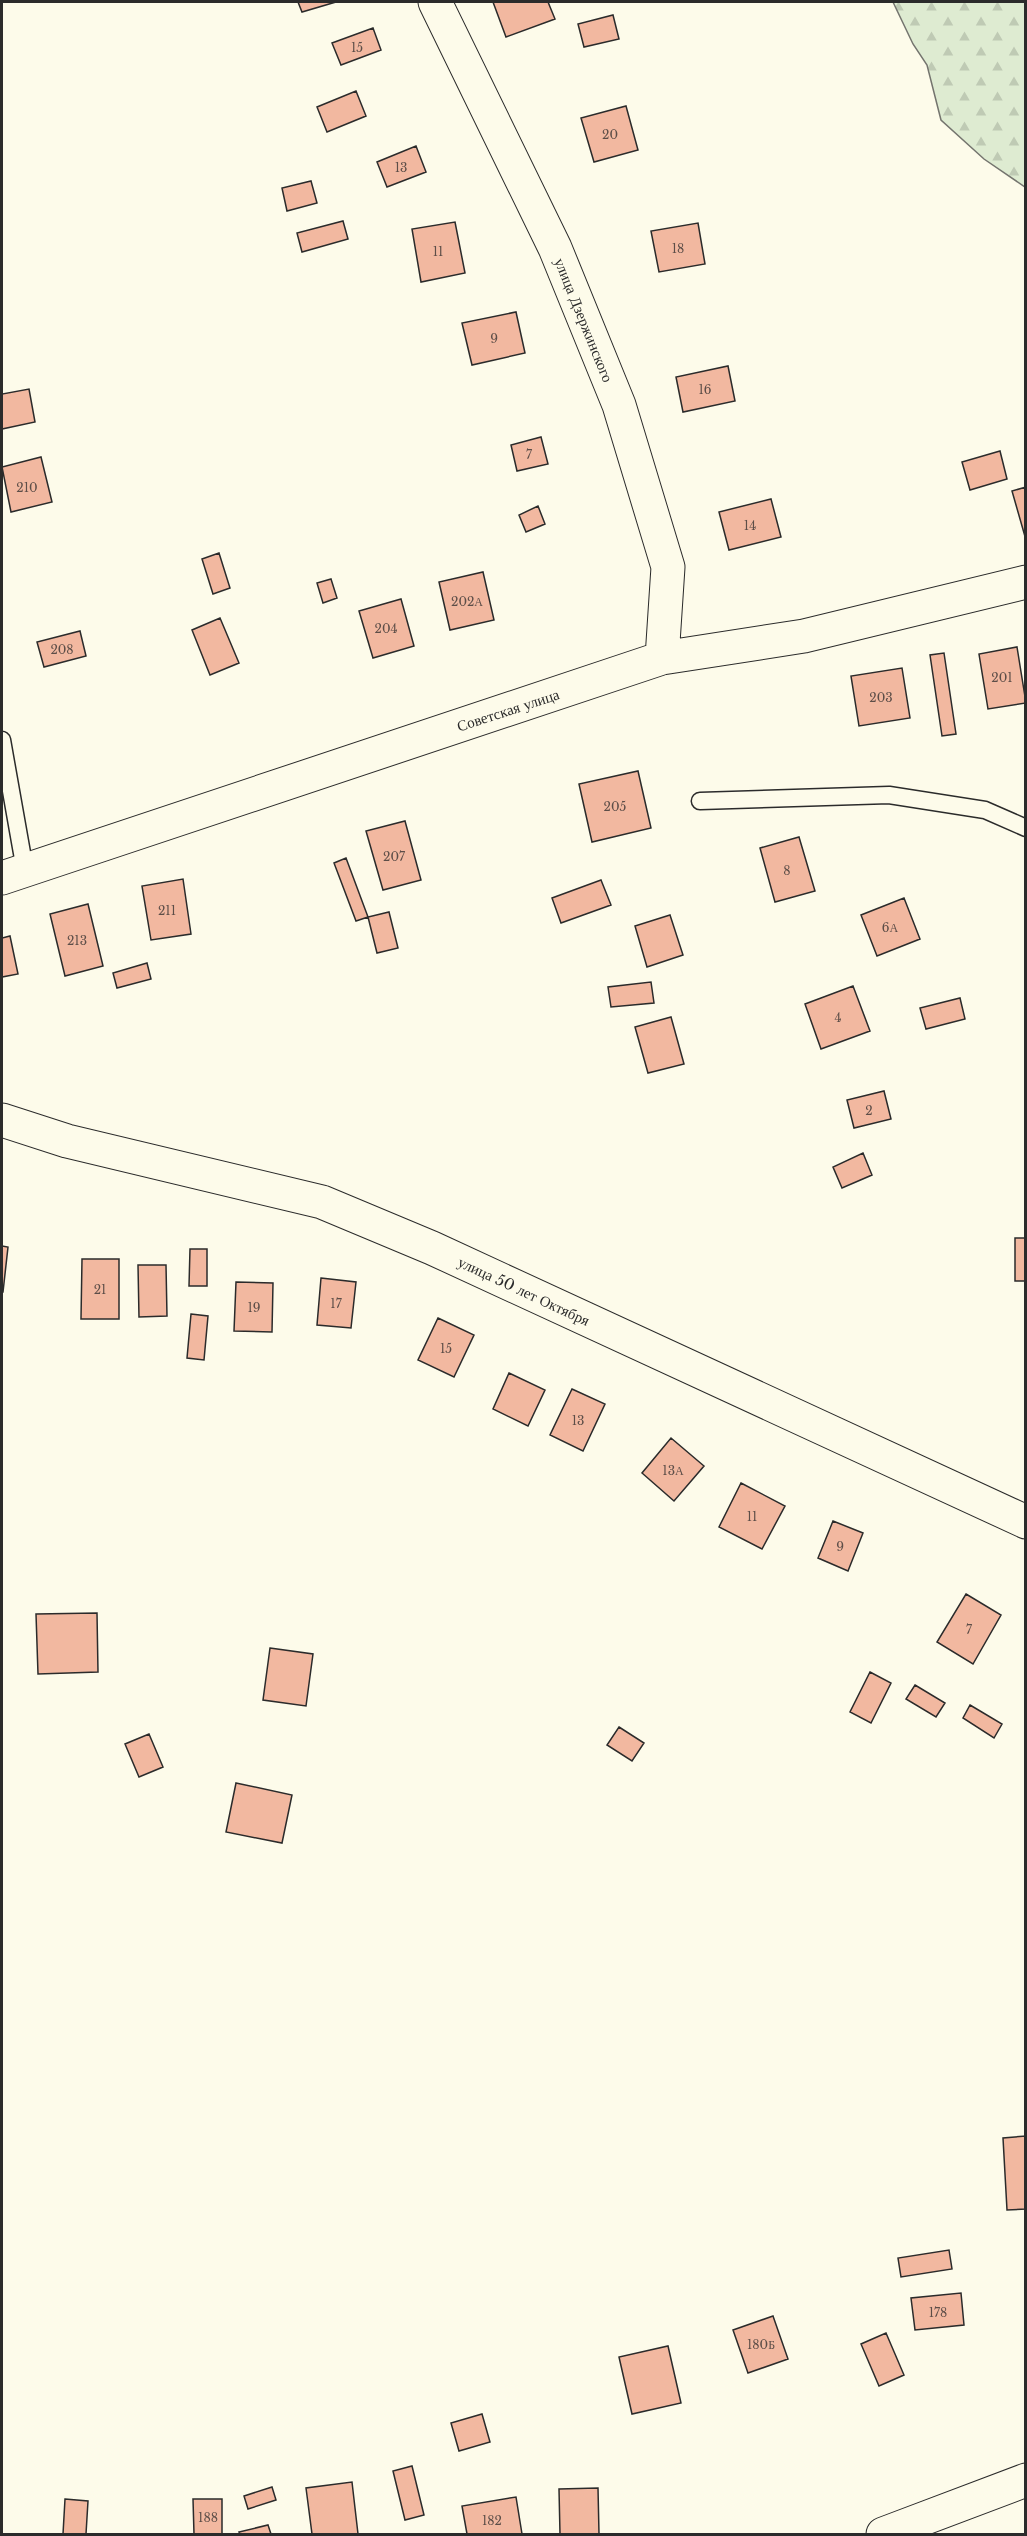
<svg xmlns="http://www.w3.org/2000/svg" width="1027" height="2536" font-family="'Libre Baskerville',serif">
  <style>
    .forest { fill: url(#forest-firs); stroke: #74746e; stroke-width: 1.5 }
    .building { fill: #f2b8a0; stroke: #2b2b2b; stroke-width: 1.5 }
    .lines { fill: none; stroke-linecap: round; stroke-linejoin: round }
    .lane-casing { stroke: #2b2b2b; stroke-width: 19 }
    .street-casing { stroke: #2b2b2b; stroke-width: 35 }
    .secondary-casing { stroke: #2b2b2b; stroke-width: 35 }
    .lane { stroke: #fdfbea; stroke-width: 16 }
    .street { stroke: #fdfbea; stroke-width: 33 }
    .secondary { stroke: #fdfbea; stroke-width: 33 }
    .labels { text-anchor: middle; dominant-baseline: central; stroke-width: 4.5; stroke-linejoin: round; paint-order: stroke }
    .number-label { font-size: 12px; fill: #5d4e48 }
    .street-label { font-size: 15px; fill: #2b2b2b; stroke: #fdfbea }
  </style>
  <defs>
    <pattern id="forest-firs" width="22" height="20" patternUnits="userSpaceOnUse" patternTransform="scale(1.5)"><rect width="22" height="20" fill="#deebd1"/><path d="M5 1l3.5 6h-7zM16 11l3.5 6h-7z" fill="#bfcab4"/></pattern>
  </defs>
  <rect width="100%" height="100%" fill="#fdfbea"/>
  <path class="forest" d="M 893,2 L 1025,2 L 1025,187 L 984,159 L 941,120 L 927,65 L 913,44 Z"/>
  <path class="building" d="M 298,2 L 336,2 L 302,12 Z
    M 493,2 L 548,2 L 555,19 L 506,37 Z
    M 613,15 L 619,39 L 584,47 L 578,24 Z
    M 373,28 L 381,50 L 341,65 L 332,43 Z
    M 356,91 L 366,116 L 327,132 L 317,107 Z
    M 626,106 L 638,150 L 594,162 L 581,118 Z
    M 416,146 L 426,172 L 387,187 L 377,162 Z
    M 311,181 L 317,203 L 287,211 L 282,188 Z
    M 343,221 L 348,239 L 302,252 L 297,233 Z
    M 455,222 L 465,273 L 421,282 L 412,229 Z
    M 698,223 L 705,264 L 659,272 L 651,231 Z
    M 516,312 L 525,353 L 472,365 L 462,323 Z
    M 728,366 L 735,401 L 683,412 L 676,377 Z
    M 29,389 L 35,422 L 2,429 L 2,394 Z
    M 541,437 L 548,464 L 517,471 L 511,445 Z
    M 1000,451 L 1007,479 L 970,490 L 962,462 Z
    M 41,457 L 52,502 L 11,512 L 2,467 Z
    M 1026,487 L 1026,540 L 1012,491 Z
    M 771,499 L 781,537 L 729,550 L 719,512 Z
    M 538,506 L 545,524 L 526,532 L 519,515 Z
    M 219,553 L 230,588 L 213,594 L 202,559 Z
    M 483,572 L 494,620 L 450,630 L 439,582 Z
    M 331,579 L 337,598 L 323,603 L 317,583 Z
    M 401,599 L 414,646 L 373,658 L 359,611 Z
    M 220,618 L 239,663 L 210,675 L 192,630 Z
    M 80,631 L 86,656 L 44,667 L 37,642 Z
    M 1017,647 L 1026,703 L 988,709 L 979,654 Z
    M 944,653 L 956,734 L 942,736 L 930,655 Z
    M 902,668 L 910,718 L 859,726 L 851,676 Z
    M 638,771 L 651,828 L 592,842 L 579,784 Z
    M 405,821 L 421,880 L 383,890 L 366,831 Z
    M 799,837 L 815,891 L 775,902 L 760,848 Z
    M 346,858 L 368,917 L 356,921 L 334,863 Z
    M 183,879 L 191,934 L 151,940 L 142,886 Z
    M 601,880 L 611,905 L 561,923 L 552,898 Z
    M 904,898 L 920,939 L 877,956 L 861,915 Z
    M 88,904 L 103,966 L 65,976 L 50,914 Z
    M 389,912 L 398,948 L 377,953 L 368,917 Z
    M 670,915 L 683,955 L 647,967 L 635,926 Z
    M 10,936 L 18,974 L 2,977 L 2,938 Z
    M 147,963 L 151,979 L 117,988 L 113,973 Z
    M 651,982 L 654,1003 L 611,1007 L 608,987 Z
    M 853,986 L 870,1031 L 821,1049 L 805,1004 Z
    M 960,998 L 965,1019 L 926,1029 L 920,1008 Z
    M 671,1017 L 684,1064 L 648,1073 L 635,1027 Z
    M 884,1091 L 891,1119 L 854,1128 L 847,1100 Z
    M 863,1153 L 872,1175 L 842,1188 L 833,1167 Z
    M 1015,1238 L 1026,1238 L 1026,1281 L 1015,1281 Z
    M 2,1246 L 8,1247 L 3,1292 L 2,1292 Z
    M 190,1249 L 207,1249 L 207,1286 L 189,1286 Z
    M 82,1259 L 119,1259 L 119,1319 L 81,1319 Z
    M 138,1265 L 166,1265 L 167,1316 L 139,1317 Z
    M 321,1278 L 356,1282 L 351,1328 L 317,1325 Z
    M 236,1282 L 273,1283 L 272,1332 L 234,1331 Z
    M 191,1314 L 208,1316 L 204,1360 L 187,1358 Z
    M 438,1318 L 474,1335 L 454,1377 L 418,1360 Z
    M 509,1373 L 545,1390 L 528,1426 L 493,1409 Z
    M 572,1389 L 605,1404 L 583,1451 L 550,1435 Z
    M 671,1438 L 704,1466 L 674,1501 L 642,1473 Z
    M 741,1483 L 785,1506 L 762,1549 L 719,1527 Z
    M 833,1521 L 863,1533 L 848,1571 L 818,1558 Z
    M 966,1594 L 1001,1615 L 973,1664 L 937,1642 Z
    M 97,1613 L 98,1672 L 38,1674 L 36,1614 Z
    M 270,1648 L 313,1654 L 306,1706 L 263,1700 Z
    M 870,1672 L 891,1683 L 871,1723 L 850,1712 Z
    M 915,1685 L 945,1703 L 936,1717 L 906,1699 Z
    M 970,1705 L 1002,1724 L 994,1738 L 963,1718 Z
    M 619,1727 L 644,1743 L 632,1761 L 607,1745 Z
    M 149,1734 L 163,1767 L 139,1777 L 125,1744 Z
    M 236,1783 L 292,1795 L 282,1843 L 226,1832 Z
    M 1026,2136 L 1026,2209 L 1007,2210 L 1003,2138 Z
    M 949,2250 L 952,2269 L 901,2277 L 898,2258 Z
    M 961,2293 L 964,2325 L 915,2330 L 911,2298 Z
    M 773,2316 L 788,2359 L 748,2373 L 733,2330 Z
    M 886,2333 L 904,2375 L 879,2386 L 861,2344 Z
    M 668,2346 L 681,2403 L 632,2414 L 619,2357 Z
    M 482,2414 L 490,2442 L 459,2451 L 451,2423 Z
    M 412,2466 L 424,2515 L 405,2520 L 393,2471 Z
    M 352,2482 L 358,2534 L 312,2534 L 306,2488 Z
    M 272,2487 L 276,2500 L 248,2509 L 244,2496 Z
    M 598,2488 L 599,2534 L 560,2534 L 559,2489 Z
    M 516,2497 L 522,2534 L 467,2534 L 462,2506 Z
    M 65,2499 L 88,2501 L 86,2534 L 63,2534 Z
    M 193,2499 L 222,2499 L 222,2534 L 194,2534 Z
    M 268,2525 L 271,2534 L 240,2534 L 239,2532 Z"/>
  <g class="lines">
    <defs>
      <path id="lane" d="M 2,740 L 25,870
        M 700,801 L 889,795 L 985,810 L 1026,828"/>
      <path id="street" d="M 435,2 L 555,248 L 619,405 L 668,567 L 662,658
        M 2,878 L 662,658 L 804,636 L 1026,582
        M 883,2534 L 1026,2480"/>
      <path id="secondary" d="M 2,1120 L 67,1141 L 322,1202 L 432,1248 L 1026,1522"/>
    </defs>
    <use href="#lane" class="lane-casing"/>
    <use href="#street" class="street-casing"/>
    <use href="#secondary" class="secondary-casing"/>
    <use href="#lane" class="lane"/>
    <use href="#street" class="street"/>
    <use href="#secondary" class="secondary"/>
  </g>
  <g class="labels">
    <g class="number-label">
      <text x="357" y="47">15</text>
      <text x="610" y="134">20</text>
      <text x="401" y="167">13</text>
      <text x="678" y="248">18</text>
      <text x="438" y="251">11</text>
      <text x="494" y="338">9</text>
      <text x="705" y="389">16</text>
      <text x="529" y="454">7</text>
      <text x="27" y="487">210</text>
      <text x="750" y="525">14</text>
      <text x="467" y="601">202А</text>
      <text x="386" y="628">204</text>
      <text x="62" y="649">208</text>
      <text x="1002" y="677">201</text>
      <text x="881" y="697">203</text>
      <text x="615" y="806">205</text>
      <text x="394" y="856">207</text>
      <text x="787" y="870">8</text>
      <text x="167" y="910">211</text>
      <text x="890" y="927">6А</text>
      <text x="77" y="940">213</text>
      <text x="838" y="1017">4</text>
      <text x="869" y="1110">2</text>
      <text x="100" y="1289">21</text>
      <text x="336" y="1303">17</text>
      <text x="254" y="1307">19</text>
      <text x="446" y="1348">15</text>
      <text x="578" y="1420">13</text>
      <text x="673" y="1470">13А</text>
      <text x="752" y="1516">11</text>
      <text x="840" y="1546">9</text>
      <text x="969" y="1629">7</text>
      <text x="938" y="2312">178</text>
      <text x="761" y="2344">180Б</text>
      <text x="208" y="2517">188</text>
      <text x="492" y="2520">182</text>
    </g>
    <g class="street-label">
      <text transform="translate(584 320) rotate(68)">улица Дзержинского</text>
      <text transform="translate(508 710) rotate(-18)">Советская улица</text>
      <text transform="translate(524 1291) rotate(25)">улица 50 лет Октября</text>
    </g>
  </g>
  <rect width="1027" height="2536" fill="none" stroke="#2b2b2b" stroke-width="6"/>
</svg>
